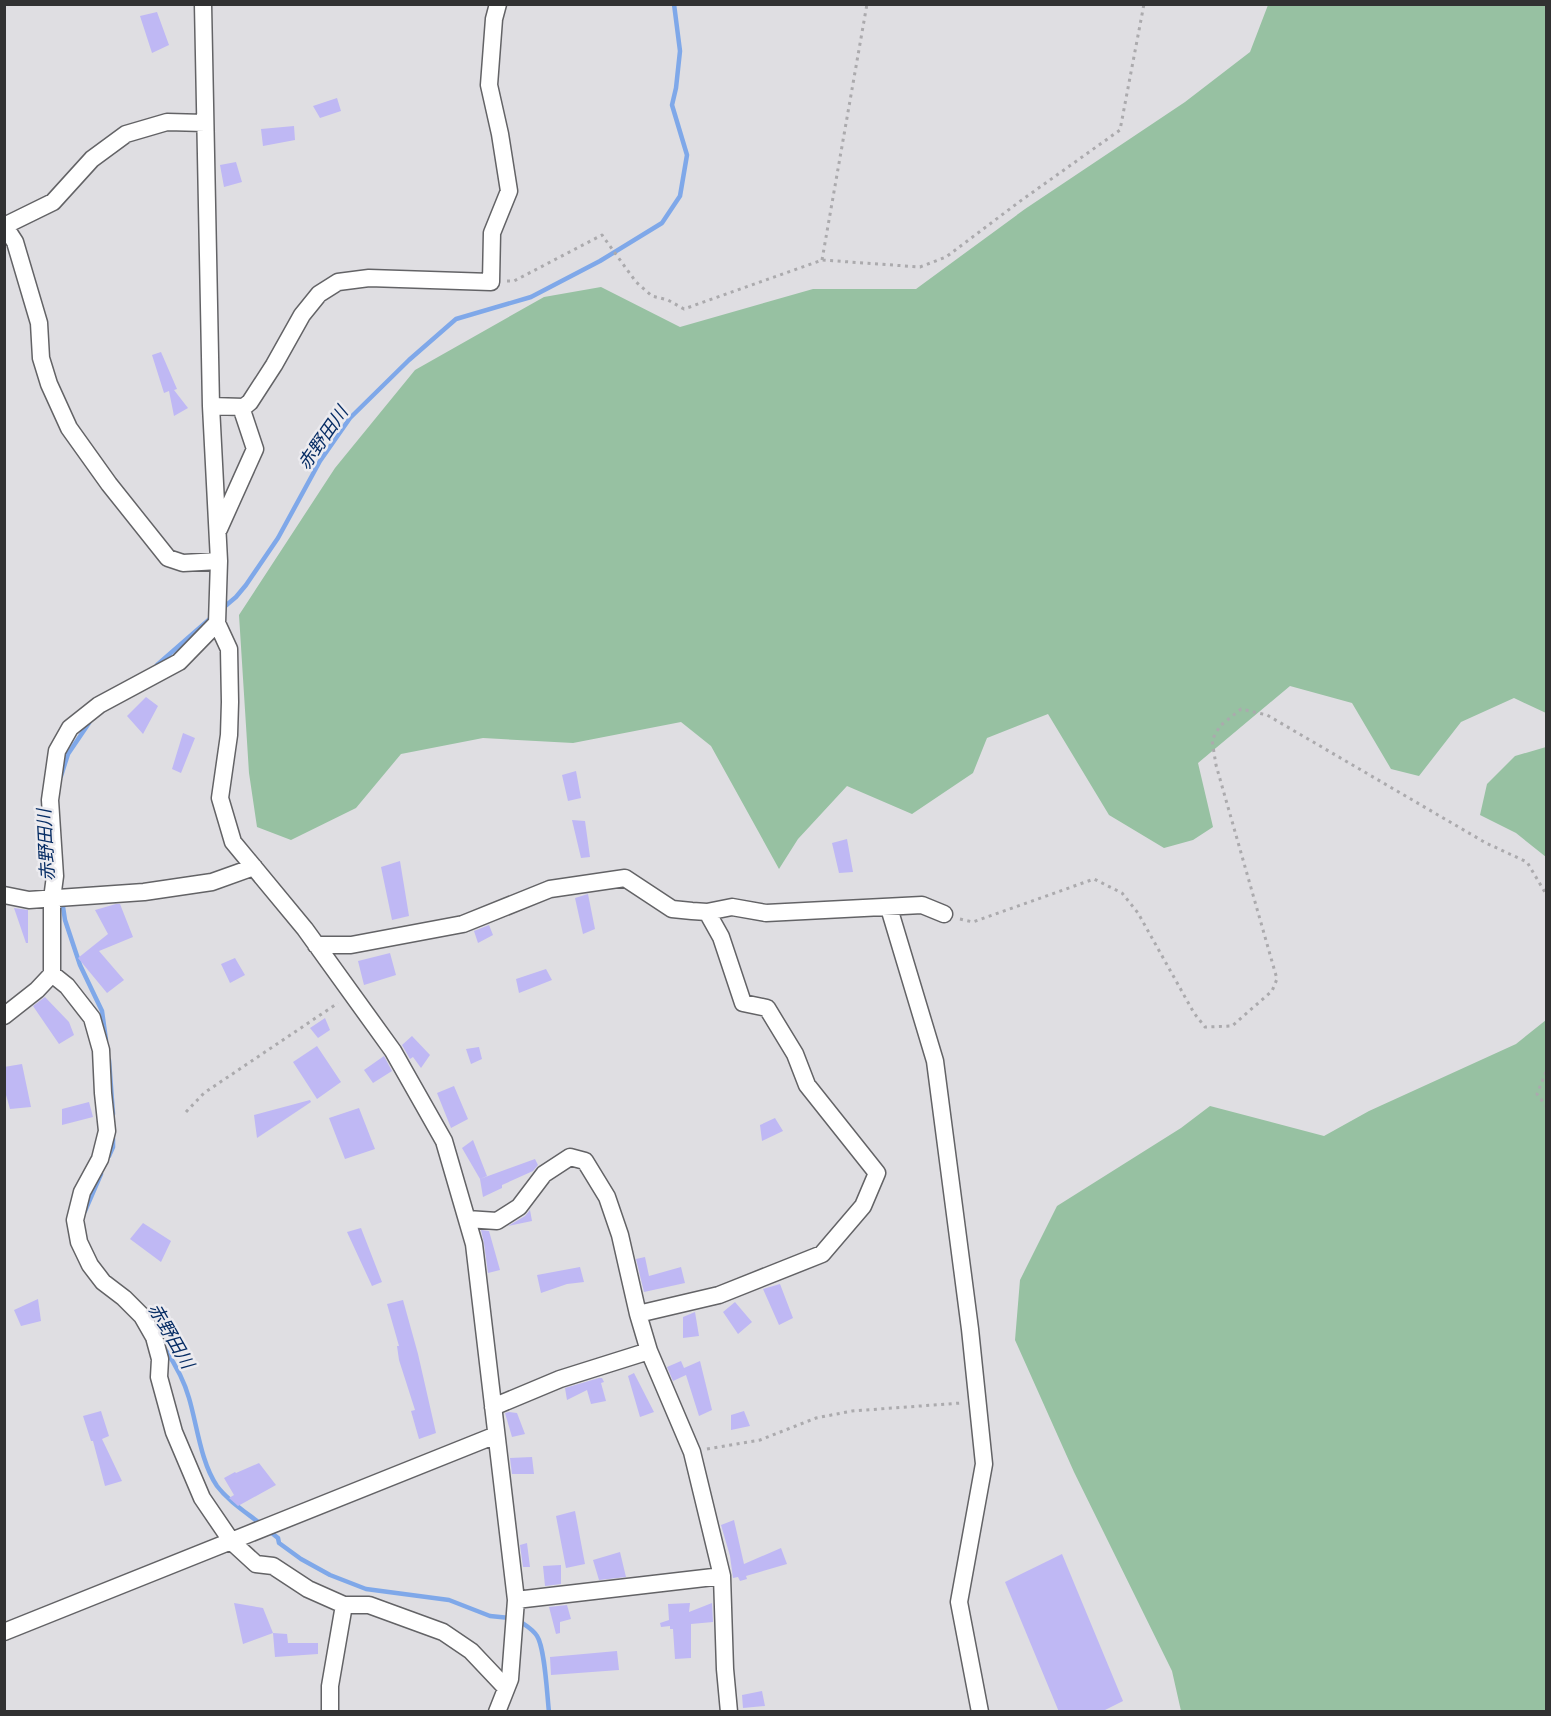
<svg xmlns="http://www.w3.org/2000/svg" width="1551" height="1716" font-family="'Libre Baskerville','Noto Sans JP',serif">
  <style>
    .green { fill: #97c1a2 }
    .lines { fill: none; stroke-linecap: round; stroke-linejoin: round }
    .stream { stroke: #7fa8e9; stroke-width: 4.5 }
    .building { fill: #bfb8f4 }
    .minor-casing { stroke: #636366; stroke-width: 19 }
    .path { stroke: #abaaad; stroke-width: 3; stroke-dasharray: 3 4.5; stroke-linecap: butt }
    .minor { stroke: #fff; stroke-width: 16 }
    .labels { text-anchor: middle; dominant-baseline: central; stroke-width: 5; stroke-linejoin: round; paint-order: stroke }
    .water-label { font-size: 18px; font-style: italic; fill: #062c64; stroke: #ecebef }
  </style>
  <rect width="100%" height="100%" fill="#dfdee2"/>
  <path class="green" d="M 1268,5 L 1546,5 L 1546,713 L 1514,698 L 1461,722 L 1419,776 L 1391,769 L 1352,703 L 1290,686 L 1198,763 L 1213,827 L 1193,840 L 1164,848 L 1109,815 L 1048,714 L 987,738 L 973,773 L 912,814 L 847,786 L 798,839 L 779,869 L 711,746 L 681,722 L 573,743 L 483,738 L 401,754 L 356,808 L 291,840 L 257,827 L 249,773 L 239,615 L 335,468 L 415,370 L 544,297 L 601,287 L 680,327 L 813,289 L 916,289 L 1025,209 L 1185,102 L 1250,52 Z
    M 1546,747 L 1546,857 L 1516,833 L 1480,815 L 1487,784 L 1515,756 Z
    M 1546,1020 L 1546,1711 L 1181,1711 L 1172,1671 L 1074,1472 L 1015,1340 L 1020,1280 L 1057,1206 L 1181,1128 L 1210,1106 L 1324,1136 L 1369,1111 L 1516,1044 Z"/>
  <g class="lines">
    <path class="stream" d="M 223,608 L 236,597 L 246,585 L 278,538 L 320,461 L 350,418 L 409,360 L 456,319 L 531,297 L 600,261 L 662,223 L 680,196 L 687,155 L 672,105 L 676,88 L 680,51 L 674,4
      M 157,665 L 212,617
      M 61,776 L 68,754 L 89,723
      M 62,900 L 65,920 L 80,965 L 102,1011 L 106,1040
      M 109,1060 L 113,1114
      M 109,1156 L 113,1147 L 113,1138
      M 85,1211 L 101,1174
      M 165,1349 C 175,1364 184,1380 189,1398 C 197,1425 201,1463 217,1486 C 229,1502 247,1513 262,1525
      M 268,1530 L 278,1538 L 279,1543 L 301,1559 L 330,1575 L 366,1589 L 449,1600 L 490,1616 L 510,1618
      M 518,1620 C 525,1625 533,1629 537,1636 C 545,1648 547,1695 549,1712"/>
  </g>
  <path class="building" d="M 157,12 L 169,45 L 152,53 L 140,16 Z
    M 337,98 L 341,111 L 320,118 L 313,106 Z
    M 294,126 L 295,140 L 263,146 L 261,129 Z
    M 236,162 L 242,182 L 224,187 L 220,165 Z
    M 161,352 L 177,389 L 174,390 L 188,408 L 174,416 L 169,391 L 164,393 L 152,355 Z
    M 146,697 L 158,706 L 143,734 L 127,716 Z
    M 183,733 L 195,738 L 181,773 L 172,769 Z
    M 576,771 L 581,798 L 568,801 L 562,775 Z
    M 572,820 L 585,821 L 590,857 L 581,858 Z
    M 847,839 L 853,872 L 839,873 L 832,843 Z
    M 400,861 L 409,916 L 392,920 L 381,867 Z
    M 588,894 L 595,929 L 583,934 L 575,898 Z
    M 116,904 L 120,904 L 133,937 L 99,951 L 124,980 L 107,993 L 78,958 L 108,934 L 95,910 Z
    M 14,908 L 28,910 L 28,943 L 26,943 Z
    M 489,925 L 493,935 L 478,943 L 474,931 Z
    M 390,953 L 396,975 L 364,985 L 358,961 Z
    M 235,958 L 245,975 L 230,983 L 221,964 Z
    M 546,969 L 552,980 L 519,993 L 516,979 Z
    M 45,997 L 69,1022 L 74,1035 L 59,1044 L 33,1006 Z
    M 325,1018 L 330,1030 L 318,1038 L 310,1028 Z
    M 412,1036 L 430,1055 L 421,1068 L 413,1057 L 410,1059 L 402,1045 Z
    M 317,1046 L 341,1082 L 317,1099 L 293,1062 Z
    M 479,1047 L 482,1059 L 471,1064 L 466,1049 Z
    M 384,1056 L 392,1071 L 373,1083 L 364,1070 Z
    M 22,1064 L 31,1107 L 10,1109 L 4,1088 L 4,1067 Z
    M 454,1086 L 468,1119 L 451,1128 L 437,1093 Z
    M 310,1100 L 311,1102 L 257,1138 L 254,1115 Z
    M 89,1102 L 93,1117 L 62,1125 L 62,1109 Z
    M 359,1108 L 375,1149 L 345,1159 L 329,1118 Z
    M 775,1118 L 783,1131 L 762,1141 L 760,1125 Z
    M 473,1140 L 487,1176 L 480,1179 L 462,1148 Z
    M 535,1159 L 538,1165 L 533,1171 L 502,1185 L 502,1188 L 483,1197 L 480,1179 Z
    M 530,1210 L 532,1221 L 508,1226 L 525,1216 Z
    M 143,1223 L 171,1241 L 161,1262 L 130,1239 Z
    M 361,1228 L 382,1282 L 372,1286 L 347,1232 Z
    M 481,1230 L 489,1231 L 500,1270 L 488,1273 L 484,1243 Z
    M 645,1257 L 649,1276 L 681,1267 L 685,1283 L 644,1292 L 636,1259 Z
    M 580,1267 L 584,1282 L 567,1284 L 541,1293 L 537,1275 Z
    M 780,1284 L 793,1318 L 779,1325 L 763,1289 Z
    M 38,1299 L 41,1321 L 21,1326 L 14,1310 Z
    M 403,1300 L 418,1354 L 436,1433 L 419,1439 L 411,1411 L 415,1410 L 399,1360 L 397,1346 L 399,1346 L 387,1304 Z
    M 735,1302 L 752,1322 L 738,1334 L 723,1312 Z
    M 695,1312 L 699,1336 L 683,1338 L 683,1317 Z
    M 681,1361 L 684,1368 L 700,1361 L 712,1410 L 699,1416 L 686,1375 L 673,1381 L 667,1367 Z
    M 634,1373 L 654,1412 L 640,1417 L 628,1376 Z
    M 599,1378 L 602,1378 L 604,1382 L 601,1383 L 606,1401 L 591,1404 L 587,1390 L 567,1400 L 565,1388 Z
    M 101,1411 L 109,1436 L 102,1439 L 122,1481 L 105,1486 L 93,1441 L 91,1441 L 83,1416 Z
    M 744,1411 L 750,1426 L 731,1430 L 731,1415 Z
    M 509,1412 L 517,1413 L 525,1434 L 512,1437 L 505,1413 Z
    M 532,1457 L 534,1474 L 512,1474 L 510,1458 Z
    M 259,1463 L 276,1485 L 238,1506 L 229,1498 L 234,1495 L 224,1478 L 235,1472 L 236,1473 Z
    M 575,1511 L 585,1564 L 566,1568 L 556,1516 Z
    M 734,1520 L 744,1564 L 781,1548 L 787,1564 L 746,1576 L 747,1579 L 740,1581 L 738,1577 L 733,1578 L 730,1556 L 721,1525 Z
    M 527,1543 L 530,1567 L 523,1567 L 520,1545 Z
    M 620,1552 L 626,1577 L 599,1580 L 593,1560 Z
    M 1062,1554 L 1123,1701 L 1101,1712 L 1059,1712 L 1005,1582 Z
    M 561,1565 L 561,1584 L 545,1586 L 543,1566 Z
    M 234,1603 L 263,1608 L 273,1633 L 243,1644 Z
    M 690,1603 L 689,1612 L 712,1603 L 713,1622 L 691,1624 L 691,1658 L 675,1659 L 673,1629 L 670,1629 L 670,1626 L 661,1627 L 660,1623 L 669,1620 L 668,1604 Z
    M 567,1605 L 571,1619 L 560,1622 L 560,1633 L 556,1634 L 549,1607 Z
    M 273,1633 L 287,1634 L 288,1643 L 318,1643 L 318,1654 L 275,1657 Z
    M 617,1651 L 619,1670 L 551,1675 L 550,1657 Z
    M 762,1691 L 765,1706 L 743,1708 L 742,1695 Z"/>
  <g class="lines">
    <defs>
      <path id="minor" d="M 203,4 L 211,406 L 219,561 L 217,623 L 229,649 L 230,702 L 229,735 L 220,798 L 233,842 L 305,929 L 393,1051 L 444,1141 L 474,1244 L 516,1600 L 510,1679 L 497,1712
        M 4,225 L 15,242 L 39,323 L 41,358 L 49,384 L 69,428 L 109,484 L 168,558 L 183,563 L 219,561
        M 4,226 L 53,202 L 92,159 L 126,134 L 167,122 L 205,123
        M 211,406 L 244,407 L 250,402 L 274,365 L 302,315 L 319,294 L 338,282 L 369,278 L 491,282 L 492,233 L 509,191 L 500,134 L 489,85 L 494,19 L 498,4
        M 219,529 L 255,449 L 241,407
        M 4,895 L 29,900 L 144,892 L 212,882 L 254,867
        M 889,908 L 935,1061 L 970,1329 L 984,1464 L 959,1602 L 980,1712
        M 707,912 L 721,937 L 743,1003 L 767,1008 L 795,1054 L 807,1085 L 877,1173 L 863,1206 L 822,1254 L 719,1295 L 638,1314 L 649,1351 L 692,1452 L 722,1576 L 725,1669 L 729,1712
        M 316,945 L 351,945 L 463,924 L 550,889 L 625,878 L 672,909 L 692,911 L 707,912 L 732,907 L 766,913 L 922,905 L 944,914
        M 52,974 L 67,986 L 92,1018 L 101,1050 L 103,1093 L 107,1131 L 100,1159 L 82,1192 L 75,1220 L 79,1242 L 90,1265 L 103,1282 L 124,1298 L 142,1316 L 154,1337 L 160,1359 L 159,1377 L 174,1432 L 202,1498 L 232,1542 L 256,1564 L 273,1566 L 308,1589 L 344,1605 L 330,1686 L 330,1712
        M 4,1016 L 37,990 L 52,974 L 52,899 L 55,876 L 50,800 L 57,751 L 70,728 L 99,705 L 179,662 L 217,623
        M 467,1219 L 497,1221 L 519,1207 L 544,1174 L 570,1157 L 585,1161 L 607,1197 L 620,1235 L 638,1314
        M 493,1407 L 560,1379 L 649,1351
        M 516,1600 L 722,1576
        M 344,1605 L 369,1605 L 443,1632 L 471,1651 L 506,1688
        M 4,1632 L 496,1435"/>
    </defs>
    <use href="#minor" class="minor-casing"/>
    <path class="path" d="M 822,260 L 867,4
      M 507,281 L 514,281 L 602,235 L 636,282 L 652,296 L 668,300 L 684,309 L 822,260 L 920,267 L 946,257 L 1019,202 L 1120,130 L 1144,4
      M 960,919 L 973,922 L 1094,879 L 1122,893 L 1138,913 L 1194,1013 L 1205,1027 L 1232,1026 L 1272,991 L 1277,979 L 1216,765 L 1212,740 L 1220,726 L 1241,709 L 1267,715 L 1486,843 L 1527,862 L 1546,894
      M 1546,1072 L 1537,1094 L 1546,1106
      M 186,1112 L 204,1093 L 338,1003
      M 707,1449 L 760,1440 L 816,1418 L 852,1411 L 961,1403"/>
    <use href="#minor" class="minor"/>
  </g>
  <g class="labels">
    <g class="water-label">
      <text transform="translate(323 438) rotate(-55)">赤野田川</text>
      <text transform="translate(46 845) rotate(-93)">赤野田川</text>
      <text transform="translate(171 1336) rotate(60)">赤野田川</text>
    </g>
  </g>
  <rect width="1551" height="1716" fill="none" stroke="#313132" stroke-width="12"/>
</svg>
